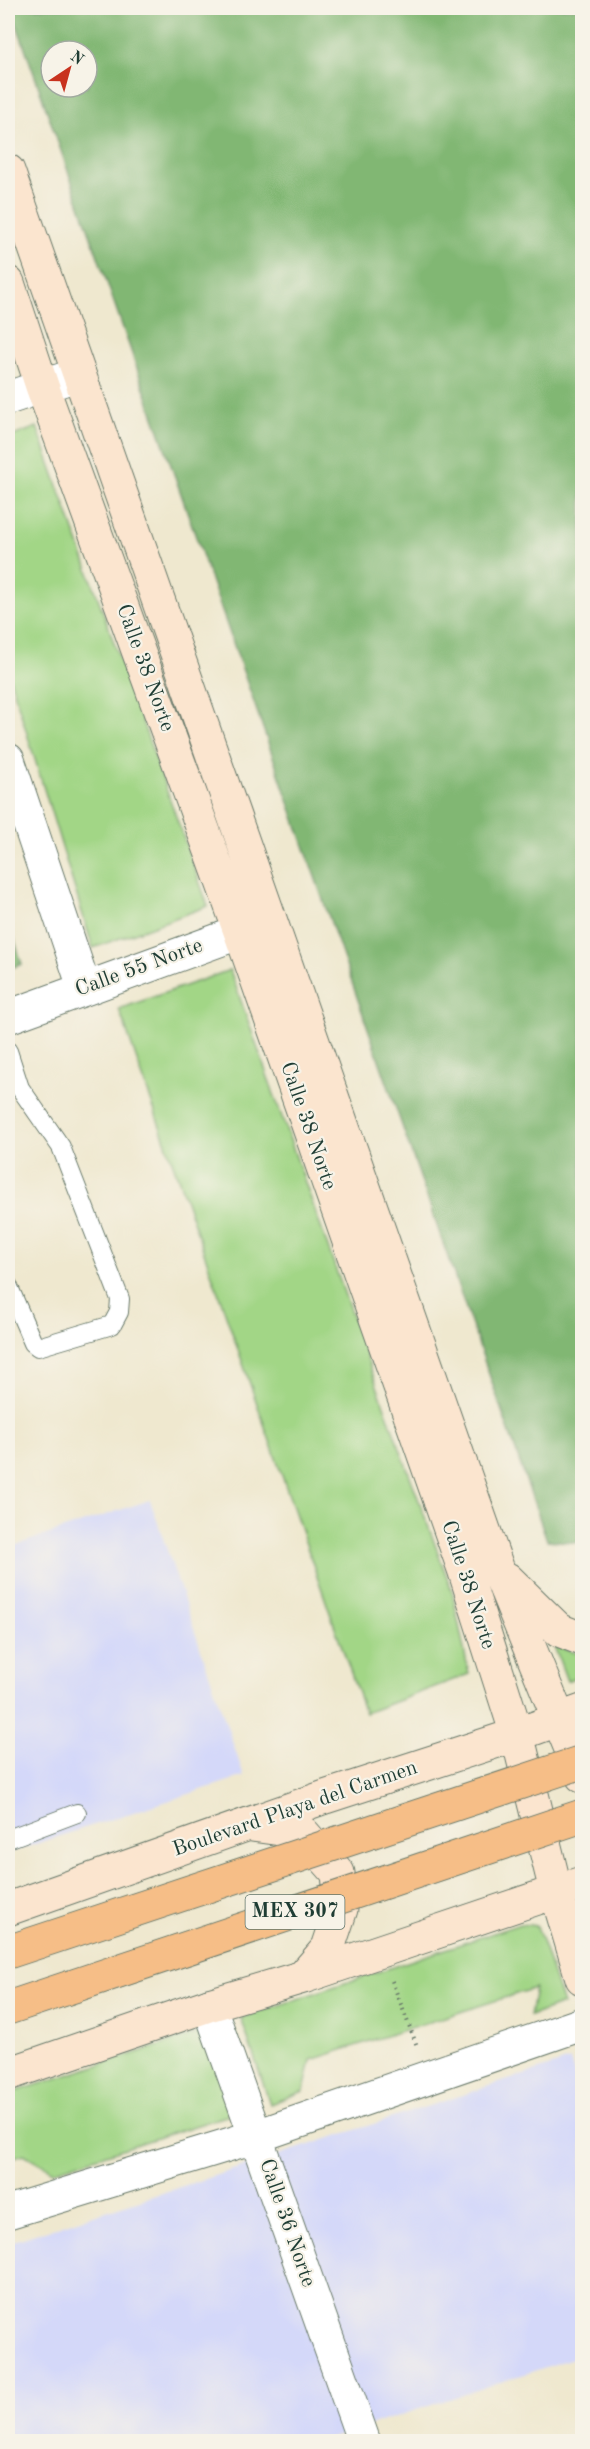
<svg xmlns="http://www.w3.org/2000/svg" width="590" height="2449" font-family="'Old Standard TT',serif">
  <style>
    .built { fill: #d4d8f9 }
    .green { fill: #a2d686; stroke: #608a5d; stroke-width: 1.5 }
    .forest { fill: #81b773; stroke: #507a54; stroke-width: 1.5; fill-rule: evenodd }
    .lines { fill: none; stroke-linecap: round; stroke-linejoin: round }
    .service-casing { stroke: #68796a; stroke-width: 20 }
    .minor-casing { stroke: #68796a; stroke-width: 35 }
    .secondary-casing { stroke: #68796a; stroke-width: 35 }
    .path { stroke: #68796a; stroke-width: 4; stroke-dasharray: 1.5 4.5; stroke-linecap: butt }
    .service { stroke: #fff; stroke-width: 18 }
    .minor { stroke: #fff; stroke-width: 33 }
    .secondary { stroke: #fbe5cf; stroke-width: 33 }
    .trunk-bridge-casing { stroke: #68796a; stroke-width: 35; stroke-linecap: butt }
    .trunk-bridge { stroke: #f6be87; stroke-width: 33 }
    .labels { text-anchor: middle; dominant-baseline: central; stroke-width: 4.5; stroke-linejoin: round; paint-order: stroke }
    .shield { fill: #f7f3e8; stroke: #60746a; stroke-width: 1.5 }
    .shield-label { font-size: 20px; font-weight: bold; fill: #1f3d34 }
    .street-label { font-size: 21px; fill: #1f3d34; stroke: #f7f3e8 }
  </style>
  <rect width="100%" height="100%" fill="#f7f3e8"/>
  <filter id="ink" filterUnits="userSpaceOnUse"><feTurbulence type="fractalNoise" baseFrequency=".0167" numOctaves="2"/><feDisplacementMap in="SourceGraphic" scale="12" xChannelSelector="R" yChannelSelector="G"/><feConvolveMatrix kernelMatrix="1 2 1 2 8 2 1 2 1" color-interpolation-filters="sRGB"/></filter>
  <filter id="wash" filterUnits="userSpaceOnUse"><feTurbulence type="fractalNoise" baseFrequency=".008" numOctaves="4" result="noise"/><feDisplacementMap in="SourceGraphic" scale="24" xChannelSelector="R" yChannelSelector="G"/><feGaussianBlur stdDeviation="1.35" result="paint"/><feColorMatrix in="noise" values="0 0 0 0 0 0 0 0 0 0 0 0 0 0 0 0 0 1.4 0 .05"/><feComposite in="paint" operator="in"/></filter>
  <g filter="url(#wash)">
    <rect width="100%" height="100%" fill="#efe8cf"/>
    <path class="built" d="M 150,1500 L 244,1776 L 8,1853 L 8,1548 Z
      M 570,2060 L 582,2098 L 582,2355 L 323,2441 L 8,2441 L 8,2243 Z"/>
    <path class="green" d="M 37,427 L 208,906 L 93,948 L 8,672 L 8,438 Z
      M 230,970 L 377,1386 L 452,1591 L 469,1674 L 365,1713 L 119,1009 Z
      M 554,1646 L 582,1655 L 582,1674 L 567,1681 Z
      M 520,1924 L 537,1926 L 563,2004 L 530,2016 L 535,1988 L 311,2060 L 304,2091 L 270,2104 L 241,2018 Z
      M 205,2031 L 233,2107 L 226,2116 L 53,2171 L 24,2154 L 8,2159 L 8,2094 Z"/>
    <path class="forest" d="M 11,8 L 582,8 L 582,1543 L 547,1540 ZM 51,51 L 87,51 L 87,87 L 51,87 Z
      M 8,919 L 22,964 L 8,969 Z"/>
  </g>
  <g filter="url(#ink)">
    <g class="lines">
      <defs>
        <path id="service" d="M 8,1051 L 20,1088 L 61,1147 L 120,1299 L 119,1312 L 112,1325 L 38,1347 L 33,1343 L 8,1285
          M 8,1839 L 77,1813"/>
        <path id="minor" d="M 8,398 L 79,374
          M 8,760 L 84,987
          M 8,1017 L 268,922
          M 209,2005 L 364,2442
          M 8,2212 L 257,2136 L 582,2024"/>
        <path id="secondary" d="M 8,171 L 498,1570 L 582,1776
          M 8,283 L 42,386 L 240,931 L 464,1569 L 518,1738 L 556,1891 L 582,1978
          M 507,1579 L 559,1630 L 582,1639
          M 252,1825 L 302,1832 L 338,1873 L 341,1909 L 328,1948 L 303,1977
          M 8,1909 L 325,1797 L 516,1735 L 582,1711
          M 8,2074 L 209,2005 L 303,1977 L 582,1883"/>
      </defs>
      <use href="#service" class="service-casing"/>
      <use href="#minor" class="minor-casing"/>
      <use href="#secondary" class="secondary-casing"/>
      <path class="path" d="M 392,1981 L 417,2046"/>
      <use href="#service" class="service"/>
      <use href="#minor" class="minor"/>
      <use href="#secondary" class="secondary"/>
      <defs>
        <path id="trunk-bridge" d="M 8,1952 L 582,1762
          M 8,2008 L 582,1816"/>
      </defs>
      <use href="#trunk-bridge" class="trunk-bridge-casing"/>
      <use href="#trunk-bridge" class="trunk-bridge"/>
    </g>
  </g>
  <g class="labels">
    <rect class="shield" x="245.5" y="1895" width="99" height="34" rx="4.5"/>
    <g class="shield-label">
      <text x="295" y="1912">MEX 307</text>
    </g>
    <g class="street-label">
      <text transform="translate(145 668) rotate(70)">Calle 38 Norte</text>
      <text transform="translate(139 968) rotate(-20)">Calle 55 Norte</text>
      <text transform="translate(308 1126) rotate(71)">Calle 38 Norte</text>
      <text transform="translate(468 1585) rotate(72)">Calle 38 Norte</text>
      <text transform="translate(295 1809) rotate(-19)">Boulevard Playa del Carmen</text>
      <text transform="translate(287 2223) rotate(71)">Calle 36 Norte</text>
    </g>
  </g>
  <rect width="590" height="2449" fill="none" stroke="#f7f3e8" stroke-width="30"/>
  <g transform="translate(69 69) rotate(36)"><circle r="28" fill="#f7f3e8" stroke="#a1aaa0" stroke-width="1.5"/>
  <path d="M0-4.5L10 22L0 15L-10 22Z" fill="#c8321e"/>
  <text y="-9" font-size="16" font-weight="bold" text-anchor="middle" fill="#1f3d34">N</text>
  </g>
</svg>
